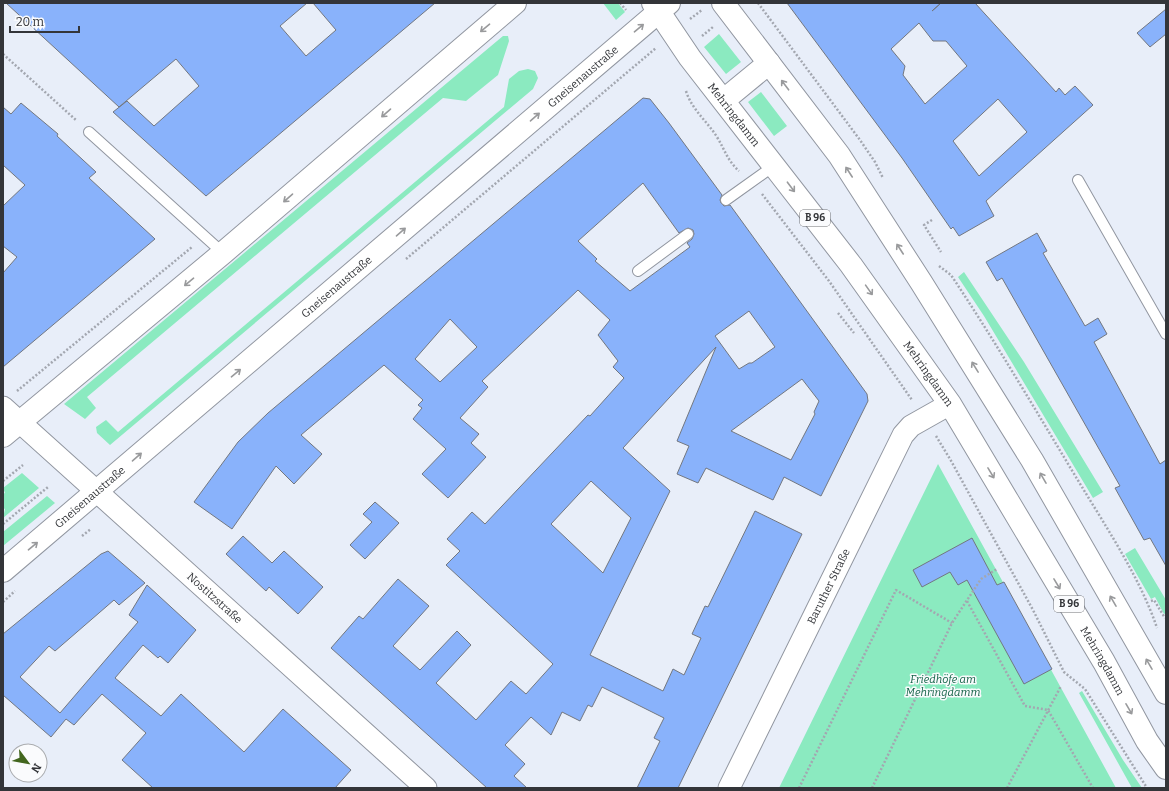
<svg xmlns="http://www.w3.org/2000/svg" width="1169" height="791" font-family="Bitter,serif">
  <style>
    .green { fill: #8beac0 }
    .building { fill: #89b2fb; stroke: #727780; fill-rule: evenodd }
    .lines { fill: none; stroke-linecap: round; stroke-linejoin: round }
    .service-casing { stroke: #9196a0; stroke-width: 12 }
    .minor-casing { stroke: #9196a0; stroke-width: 23 }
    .secondary-casing { stroke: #9196a0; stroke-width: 24 }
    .primary-casing { stroke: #9196a0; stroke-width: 24 }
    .path { stroke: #a3a7b0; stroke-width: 2.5; stroke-dasharray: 2 2; stroke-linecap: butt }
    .service { stroke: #fff; stroke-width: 10 }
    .minor { stroke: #fff; stroke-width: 21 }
    .secondary { stroke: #fff; stroke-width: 22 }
    .primary { stroke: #fff; stroke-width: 22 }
    .oneway { stroke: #999a9c }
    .labels { text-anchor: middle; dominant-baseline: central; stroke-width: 3; stroke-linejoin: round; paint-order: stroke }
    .shield { fill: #fafbfd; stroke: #6f7074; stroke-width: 1 }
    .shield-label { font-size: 10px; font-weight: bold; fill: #333539 }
    .street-label { font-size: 11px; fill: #333539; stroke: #fafbfd }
    .park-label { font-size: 11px; font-style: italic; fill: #126246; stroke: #fafbfd }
  </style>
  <rect width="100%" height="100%" fill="#e8eef9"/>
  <path class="green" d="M 603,3 L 618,3 L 625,12 L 616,20 Z
    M 719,34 L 741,62 L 726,74 L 704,47 Z
    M 503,36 L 508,36 L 509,41 L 498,75 L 466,101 L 443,98 L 87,397 L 96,408 L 85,419 L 64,404 Z
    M 528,69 L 535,71 L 538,78 L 533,89 L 110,445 L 97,433 L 96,427 L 106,420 L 118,432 L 504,107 L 509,79 L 519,71 Z
    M 761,92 L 787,126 L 774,136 L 748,102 Z
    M 964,272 L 1024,362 L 1103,492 L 1093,498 L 984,316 L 958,277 Z
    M 938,464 L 1116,788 L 779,788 Z
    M 22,473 L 39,488 L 3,518 L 5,509 L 3,508 L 3,494 L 5,493 L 3,488 Z
    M 47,496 L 55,503 L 3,546 L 3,532 Z
    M 1135,548 L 1166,600 L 1166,613 L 1164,614 L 1155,597 L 1151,599 L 1125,554 Z
    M 1082,691 L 1123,760 L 1142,788 L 1132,788 L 1079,693 Z"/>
  <path class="building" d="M 6,3 L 307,3 L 280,26 L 306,56 L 336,30 L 313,3 L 435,3 L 206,196 L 113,112 L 127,101 L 154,126 L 199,86 L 176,59 L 119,107 Z
    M 787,3 L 941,3 L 932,11 L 941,3 L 975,3 L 1056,92 L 1059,88 L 1065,95 L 1075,86 L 1093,105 L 986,201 L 994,216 L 959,236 L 953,227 L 951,229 L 902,158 ZM 919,23 L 933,41 L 946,41 L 967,66 L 925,104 L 903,75 L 905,66 L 891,49 ZM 998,99 L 1027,132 L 979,176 L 953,141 Z
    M 1166,9 L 1166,34 L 1150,47 L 1137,33 Z
    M 643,98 L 650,99 L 669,123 L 722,195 L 720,200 L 721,203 L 724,206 L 730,205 L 867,394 L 868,401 L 821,496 L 784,477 L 773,500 L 706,468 L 698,483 L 677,474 L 689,446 L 677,441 L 716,347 L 623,448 L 670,491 L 590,655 L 663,691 L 673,669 L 684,675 L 701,638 L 692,634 L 705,606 L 708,607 L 755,511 L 802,534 L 678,788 L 637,788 L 660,741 L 654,738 L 664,718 L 602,687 L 592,707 L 588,705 L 580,721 L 562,712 L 551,735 L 531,717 L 505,745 L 525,764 L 514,776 L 527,788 L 487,788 L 331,648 L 359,616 L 363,619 L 398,579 L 429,606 L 393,646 L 420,670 L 457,631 L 471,645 L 436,683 L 476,720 L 511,681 L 526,694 L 553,664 L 446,565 L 460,551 L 447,539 L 472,512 L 485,524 L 588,415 L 590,416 L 624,378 L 613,367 L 618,361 L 598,335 L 610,320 L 578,290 L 482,381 L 488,387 L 460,418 L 479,434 L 471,443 L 486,457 L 448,498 L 422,474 L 446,449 L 413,419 L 422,408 L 418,405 L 423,400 L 384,365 L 301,435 L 322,454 L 294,484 L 276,466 L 232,529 L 194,502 L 238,442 L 268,413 ZM 643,183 L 679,233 L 688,228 L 693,230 L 694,234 L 692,239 L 687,243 L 690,247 L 630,291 L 595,261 L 597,259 L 578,241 ZM 749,311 L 775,347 L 752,363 L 749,363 L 739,369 L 715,336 ZM 450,319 L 477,347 L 440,382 L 415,359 ZM 802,379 L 819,401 L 814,412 L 815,414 L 791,460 L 731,431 ZM 591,481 L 631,518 L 603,573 L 551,524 Z
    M 21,103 L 58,134 L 57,136 L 96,172 L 89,178 L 155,239 L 3,367 L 3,273 L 17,257 L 3,246 L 3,206 L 25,185 L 3,165 L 3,107 L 11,114 Z
    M 1037,233 L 1047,251 L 1043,253 L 1085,326 L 1098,318 L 1107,334 L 1094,342 L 1160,464 L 1166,460 L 1166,566 L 1150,538 L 1144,540 L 1115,488 L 1120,486 L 1002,278 L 997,281 L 986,262 Z
    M 375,502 L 399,523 L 365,559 L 350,545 L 372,522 L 363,514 Z
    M 243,536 L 272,563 L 284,551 L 323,587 L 298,614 L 269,587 L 266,591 L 226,554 Z
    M 972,538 L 997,585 L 1004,582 L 1052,669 L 1024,684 L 967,580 L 958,585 L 950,572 L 922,587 L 913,570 Z
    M 108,551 L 145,583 L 119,605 L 114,600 L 55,651 L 49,646 L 20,677 L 60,713 L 138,622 L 129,615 L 147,585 L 196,630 L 168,663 L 160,656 L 158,658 L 143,645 L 115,678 L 161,716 L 181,694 L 244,752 L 283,709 L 351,770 L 335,788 L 153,788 L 122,760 L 146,733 L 102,694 L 74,725 L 66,719 L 51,737 L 3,695 L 3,634 L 101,554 Z"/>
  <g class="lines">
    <defs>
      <path id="service" d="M 89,132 L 223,253
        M 1078,180 L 1166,334
        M 726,200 L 775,165
        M 638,271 L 688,234"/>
      <g id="minor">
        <path id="s1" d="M 3,407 L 426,788"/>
        <path id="s2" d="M 729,788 L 903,435 L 911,426 L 950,404"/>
      </g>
      <g id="secondary">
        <path d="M 3,436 L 223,253 L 515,3"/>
        <path id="s3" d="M 3,571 L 669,3"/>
      </g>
      <g id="primary">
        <path id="s4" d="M 653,3 L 690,58 L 851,265 L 950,404 L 1104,662 L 1147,741 L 1166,768"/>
        <path d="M 723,3 L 839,155 L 921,282 L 1032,460 L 1166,693"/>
        <path d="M 724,100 L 769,63"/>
      </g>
    </defs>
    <use href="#service" class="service-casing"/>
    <use href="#minor" class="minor-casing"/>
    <use href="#secondary" class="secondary-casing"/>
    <use href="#primary" class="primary-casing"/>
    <path class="path" d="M 620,3 L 626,10
      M 758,3 L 860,140 L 875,162 L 883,178
      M 690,19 L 702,10
      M 702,36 L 713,27
      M 3,54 L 77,121
      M 686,91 C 692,110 707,121 717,137 C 725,150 727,160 739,171
      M 762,194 L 829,281 L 912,400
      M 932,220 L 924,225 L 941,252
      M 406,259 L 656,48
      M 939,266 L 951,275 C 997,344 1039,416 1082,487 C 1108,530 1141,580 1157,628
      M 838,313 L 854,333
      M 17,391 L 192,247
      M 936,436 L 950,459 L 1033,610 L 1064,672 L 1085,689 L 1147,788
      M 3,481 L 23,465
      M 3,524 L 48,487
      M 82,536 L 91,529
      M 967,601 L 1025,706 L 1048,710 L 1093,788
      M 1151,601 L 1154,600 L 1165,618
      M 3,602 L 15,591
      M 799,788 L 896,590 L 952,623
      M 872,788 L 952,623 L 981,579 L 997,569
      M 1007,788 L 1061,686"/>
    <use href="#service" class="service"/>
    <use href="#minor" class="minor"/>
    <use href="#secondary" class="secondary"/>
    <use href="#primary" class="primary"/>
  </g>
  <defs><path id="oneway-shaft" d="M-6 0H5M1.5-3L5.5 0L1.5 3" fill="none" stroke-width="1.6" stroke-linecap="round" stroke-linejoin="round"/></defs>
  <g class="oneway">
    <use href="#oneway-shaft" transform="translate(485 28) rotate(140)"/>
    <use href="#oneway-shaft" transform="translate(639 28) rotate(-40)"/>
    <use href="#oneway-shaft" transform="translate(785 85) rotate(-127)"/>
    <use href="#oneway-shaft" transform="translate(386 113) rotate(139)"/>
    <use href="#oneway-shaft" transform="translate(535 117) rotate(-41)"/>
    <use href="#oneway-shaft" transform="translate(849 172) rotate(-123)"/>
    <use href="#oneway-shaft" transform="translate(791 187) rotate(53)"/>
    <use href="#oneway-shaft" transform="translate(288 198) rotate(139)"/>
    <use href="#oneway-shaft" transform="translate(401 232) rotate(-41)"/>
    <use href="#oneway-shaft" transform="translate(900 249) rotate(-123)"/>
    <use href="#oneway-shaft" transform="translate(189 282) rotate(140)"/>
    <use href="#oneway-shaft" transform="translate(869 290) rotate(55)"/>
    <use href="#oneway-shaft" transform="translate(975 367) rotate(-122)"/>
    <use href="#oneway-shaft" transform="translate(236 373) rotate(-40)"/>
    <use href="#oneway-shaft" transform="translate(137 457) rotate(-41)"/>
    <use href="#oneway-shaft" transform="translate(991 473) rotate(59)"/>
    <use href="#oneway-shaft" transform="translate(1043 478) rotate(-120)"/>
    <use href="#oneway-shaft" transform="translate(33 546) rotate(-40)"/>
    <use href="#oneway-shaft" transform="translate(1057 584) rotate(59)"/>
    <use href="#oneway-shaft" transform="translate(1113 601) rotate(-120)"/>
    <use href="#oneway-shaft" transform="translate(1149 664) rotate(-120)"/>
    <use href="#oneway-shaft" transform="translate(1129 709) rotate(60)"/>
  </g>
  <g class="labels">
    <g class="shield">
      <rect x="800" y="210" width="30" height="16" rx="3"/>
      <rect x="1054" y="596" width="30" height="16" rx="3"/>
    </g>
    <g class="shield-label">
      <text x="815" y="218">B 96</text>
      <text x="1069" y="604">B 96</text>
    </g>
    <g class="street-label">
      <text stroke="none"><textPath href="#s3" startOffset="762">Gneisenaustraße</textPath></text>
      <text stroke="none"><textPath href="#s4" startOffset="138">Mehringdamm</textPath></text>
      <text stroke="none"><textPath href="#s3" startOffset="438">Gneisenaustraße</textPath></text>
      <text stroke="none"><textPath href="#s4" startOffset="462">Mehringdamm</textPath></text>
      <text stroke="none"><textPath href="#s3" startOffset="114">Gneisenaustraße</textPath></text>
      <text stroke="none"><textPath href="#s2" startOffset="225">Baruther Straße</textPath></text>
      <text stroke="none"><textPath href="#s1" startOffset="285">Nostitzstraße</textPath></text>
      <text stroke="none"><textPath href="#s4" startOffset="798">Mehringdamm</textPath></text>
    </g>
    <g class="park-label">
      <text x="943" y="679">Friedhöfe am<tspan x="943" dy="13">Mehringdamm</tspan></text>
    </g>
  </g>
  <rect width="1169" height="791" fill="none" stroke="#333539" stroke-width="8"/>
  <g transform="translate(28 763) rotate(122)"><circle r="19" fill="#fafbfd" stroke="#aaacaf"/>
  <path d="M0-3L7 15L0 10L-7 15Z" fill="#42661e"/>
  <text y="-6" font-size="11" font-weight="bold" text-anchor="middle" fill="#333539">N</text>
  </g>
  <path d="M10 26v6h69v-6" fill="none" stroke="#333539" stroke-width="2"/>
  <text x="16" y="26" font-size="12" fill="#333539" stroke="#fafbfd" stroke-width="3" paint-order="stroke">20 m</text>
</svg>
